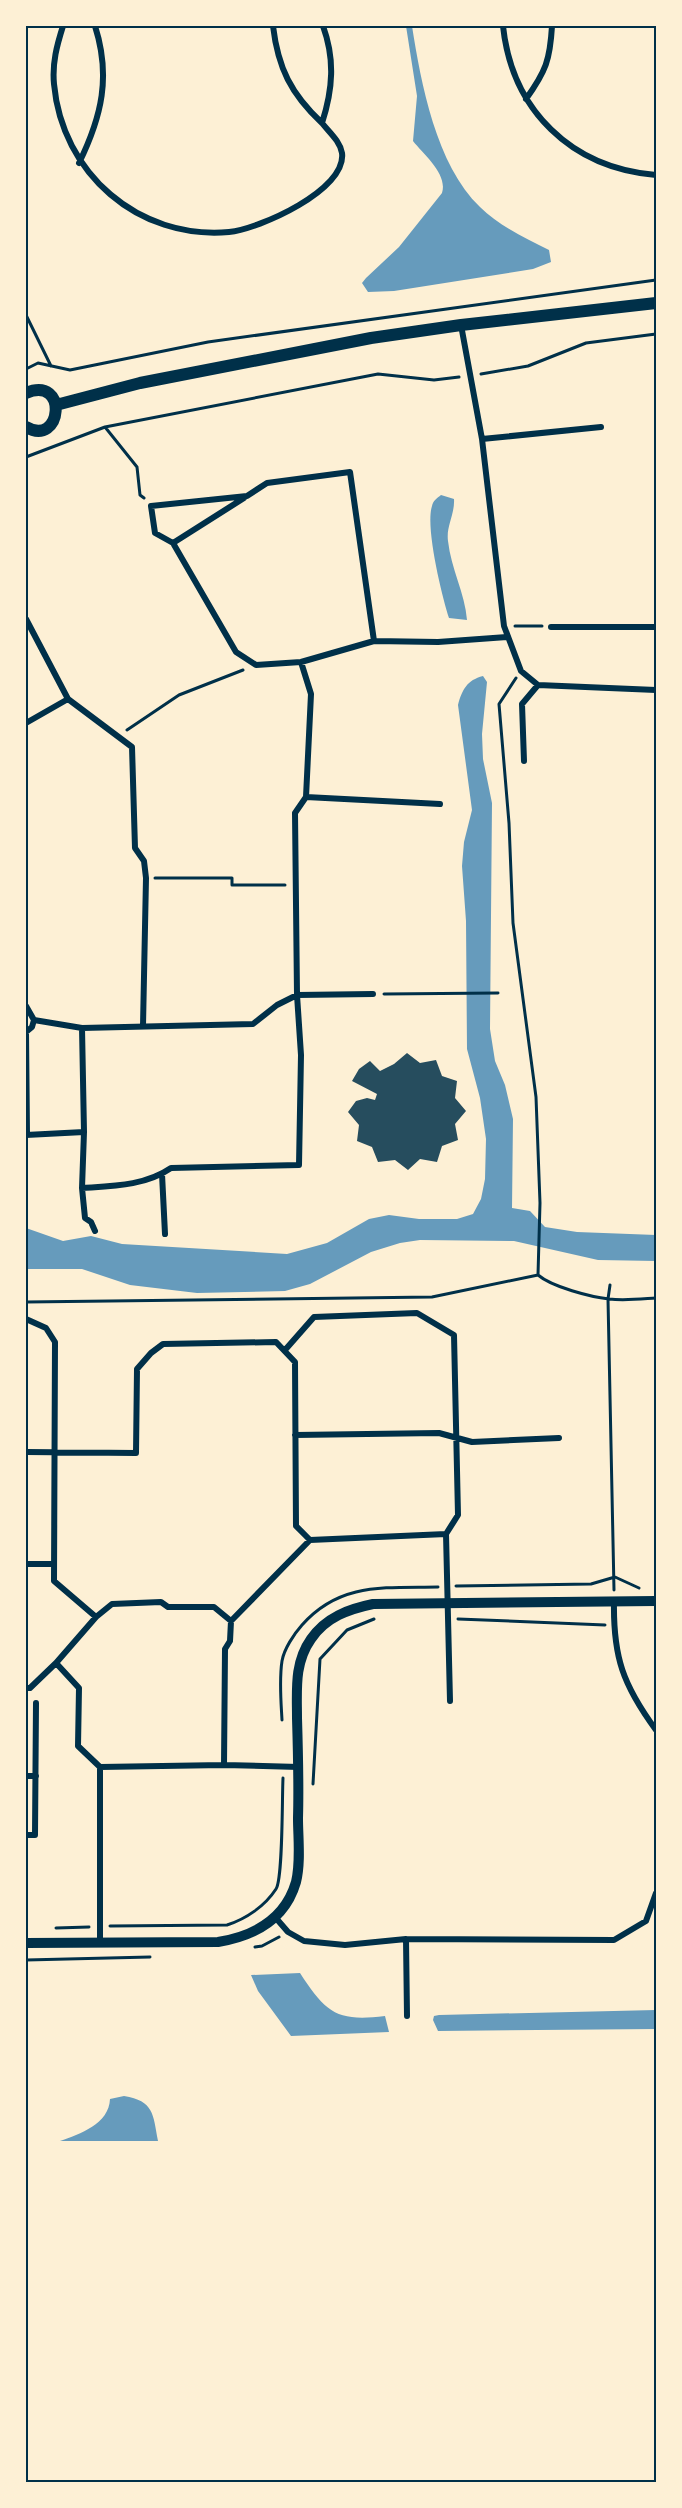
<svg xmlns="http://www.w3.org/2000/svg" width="682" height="2508" font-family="Karla,sans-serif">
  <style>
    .water { fill: #669bbc }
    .building { fill: #264d5e }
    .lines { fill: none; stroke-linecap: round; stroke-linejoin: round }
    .path { stroke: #003049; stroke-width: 3 }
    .minor { stroke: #003049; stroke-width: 6 }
    .tertiary { stroke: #003049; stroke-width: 10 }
    .secondary { stroke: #003049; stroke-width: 12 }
    .neatline { fill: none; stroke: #003049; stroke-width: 2 }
  </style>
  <rect width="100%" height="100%" fill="#fdf0d5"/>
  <path class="water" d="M 406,26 L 412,26 C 421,83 436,165 480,207 C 499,226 526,238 549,250 L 551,262 L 533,269 L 394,291 L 368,292 L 362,283 L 366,278 L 399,247 L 442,193 C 448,174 424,155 413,141 L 417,96 Z
    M 441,495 L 454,499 C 455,514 446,526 448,541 C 451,569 465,593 467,620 L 449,618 C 442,596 425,527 432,506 C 433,501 437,498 441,495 Z
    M 483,676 L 487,682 L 482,734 L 483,759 L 492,803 L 490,1029 L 495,1061 L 505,1085 L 513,1119 L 512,1208 L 530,1211 L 545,1227 L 577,1232 L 656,1235 L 656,1261 L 598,1260 L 514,1241 L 420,1240 L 400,1243 L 371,1252 L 310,1284 L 285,1291 L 197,1293 L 130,1285 L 82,1269 L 26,1269 L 26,1228 L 63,1241 L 91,1236 L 122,1244 L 287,1254 L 327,1243 L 369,1219 L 389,1215 L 419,1219 L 457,1219 L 473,1214 L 481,1199 L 485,1179 L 486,1139 L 480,1098 L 467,1049 L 466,921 L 462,866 L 464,842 L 472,810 L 458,705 C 462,690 467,680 483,676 Z
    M 300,1973 C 326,2013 337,2022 385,2016 L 389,2032 L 291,2036 L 258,1991 L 251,1975 Z
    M 656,2010 L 656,2029 L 438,2031 L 433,2020 L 434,2016 L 439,2015 Z
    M 124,2096 C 154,2101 153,2114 158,2141 L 60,2141 C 80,2134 109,2124 110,2099 Z"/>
  <path class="building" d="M 407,1053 L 420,1063 L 436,1060 L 442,1076 L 457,1081 L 455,1098 L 466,1111 L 455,1124 L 458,1140 L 442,1146 L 437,1162 L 420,1159 L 408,1170 L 395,1160 L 378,1162 L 372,1147 L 357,1141 L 359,1125 L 348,1112 L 356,1101 L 367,1098 L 375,1100 L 377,1094 L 352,1081 L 359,1069 L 370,1061 L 380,1071 L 394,1064 Z"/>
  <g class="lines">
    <path class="path" d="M 26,315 L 51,366
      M 26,369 L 38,363 L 70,370 L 208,342 L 656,280
      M 481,374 L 528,366 L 586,343 L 656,334
      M 105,427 L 137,467 L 140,495 L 144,498
      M 26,457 L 105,427 L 378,374 L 434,380 L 459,377
      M 515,626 L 542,626
      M 516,678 L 499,704 L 509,823 L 513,923 L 536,1097 L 540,1203 L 538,1275
      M 127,730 L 179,695 L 243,670
      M 155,878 L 232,878 L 232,885 L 285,885
      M 384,994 L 498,993
      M 610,1285 L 608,1299 L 614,1590
      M 26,1302 L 432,1297 L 538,1275 C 552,1287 591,1297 609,1299 C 624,1301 641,1299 656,1298
      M 456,1586 L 591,1584 L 615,1577 L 639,1588
      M 458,1619 L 605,1625
      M 282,1720 C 281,1701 279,1680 282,1661 C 284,1649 294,1634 302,1625 C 340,1582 385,1588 438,1587
      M 313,1784 L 320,1659 L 347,1630 L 374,1619
      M 110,1926 L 227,1925 C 246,1919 265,1906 276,1889 C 283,1879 282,1796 283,1778
      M 56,1928 L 89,1927
      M 255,1947 L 262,1946 L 279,1937
      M 26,1960 L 150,1957"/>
    <path class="minor" d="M 63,26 C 57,45 52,63 54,84 C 62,173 138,240 229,232 C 259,229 347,190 342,153 C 340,141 329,132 322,123
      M 273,26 C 278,68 291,94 322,123 C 333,89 335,59 323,26
      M 503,26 C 512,110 571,168 656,175
      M 526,99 C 546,71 550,60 552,26
      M 79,163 C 102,116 111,76 95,26
      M 461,325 L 482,439 L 504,626 L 521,671 L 538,685 L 656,690
      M 482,439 L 601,427
      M 173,543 L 244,498
      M 26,619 L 68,699
      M 551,627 L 656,627
      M 374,641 L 350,472 L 267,483 L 247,496 L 151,506 L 155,533 L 173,543 L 236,652 L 256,665 L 301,662 L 374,641 L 438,642 L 507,637
      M 301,662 L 311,694 L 306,797 L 440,804
      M 26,723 L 68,699 L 132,747 L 135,848 L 144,861 L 146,878 L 143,1026
      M 524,761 L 522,704 L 538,685
      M 26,1006 L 34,1020 L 82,1028 L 253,1024 L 277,1005 L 297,995 L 373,994
      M 82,1028 L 84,1132 L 82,1188 C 112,1186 145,1186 171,1168 L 299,1165 L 301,1055 L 297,995 L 295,813 L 306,797
      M 26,1135 L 84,1132
      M 27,1135 L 26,1032 L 32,1027 L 34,1020
      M 162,1174 L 165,1234
      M 82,1188 L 85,1218 L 91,1222 L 95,1231
      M 26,1319 L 46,1328 L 55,1342 L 54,1581 L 96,1617 L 56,1663 L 79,1688 L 78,1746 L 100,1767 L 100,1941
      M 285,1350 L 314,1317 L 417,1313 L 454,1335 L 458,1515 L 446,1534 L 450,1701
      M 295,1435 L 439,1433 L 472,1442 L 559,1438
      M 26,1452 L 136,1453 L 137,1369 L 151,1353 L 163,1344 L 276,1342 L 295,1362 L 296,1526 L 310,1540
      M 26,1564 L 53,1564
      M 614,1601 C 613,1657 623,1685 656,1730
      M 96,1617 L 112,1604 L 161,1602 L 168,1607 L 214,1607 L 231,1621
      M 26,1688 L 30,1688 L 56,1663
      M 224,1765 L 225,1649 L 230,1641 L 231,1621 L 310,1540 L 446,1534
      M 100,1767 L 224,1765 L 299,1767
      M 26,1776 L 36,1776
      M 26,1835 L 35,1835 L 36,1703
      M 275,1917 L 288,1932 L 304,1941 L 345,1945 L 406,1939 L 614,1940 L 646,1921 L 656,1893
      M 406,1939 L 407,2016"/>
    <path class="tertiary" d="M 26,1943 L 218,1942 C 254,1936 285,1920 296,1882 C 301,1862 298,1838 298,1818 C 299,1785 298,1751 297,1718 C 297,1690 294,1663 311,1639 C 326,1617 349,1609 373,1604 L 656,1601"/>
    <path class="secondary" d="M 26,393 C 69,375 62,448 26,427
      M 56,405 L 140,383 L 371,338 L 461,325 L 656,303"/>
  </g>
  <rect width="682" height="2508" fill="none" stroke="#fdf0d5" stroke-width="54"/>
  <rect x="27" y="27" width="628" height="2454" class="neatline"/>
</svg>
